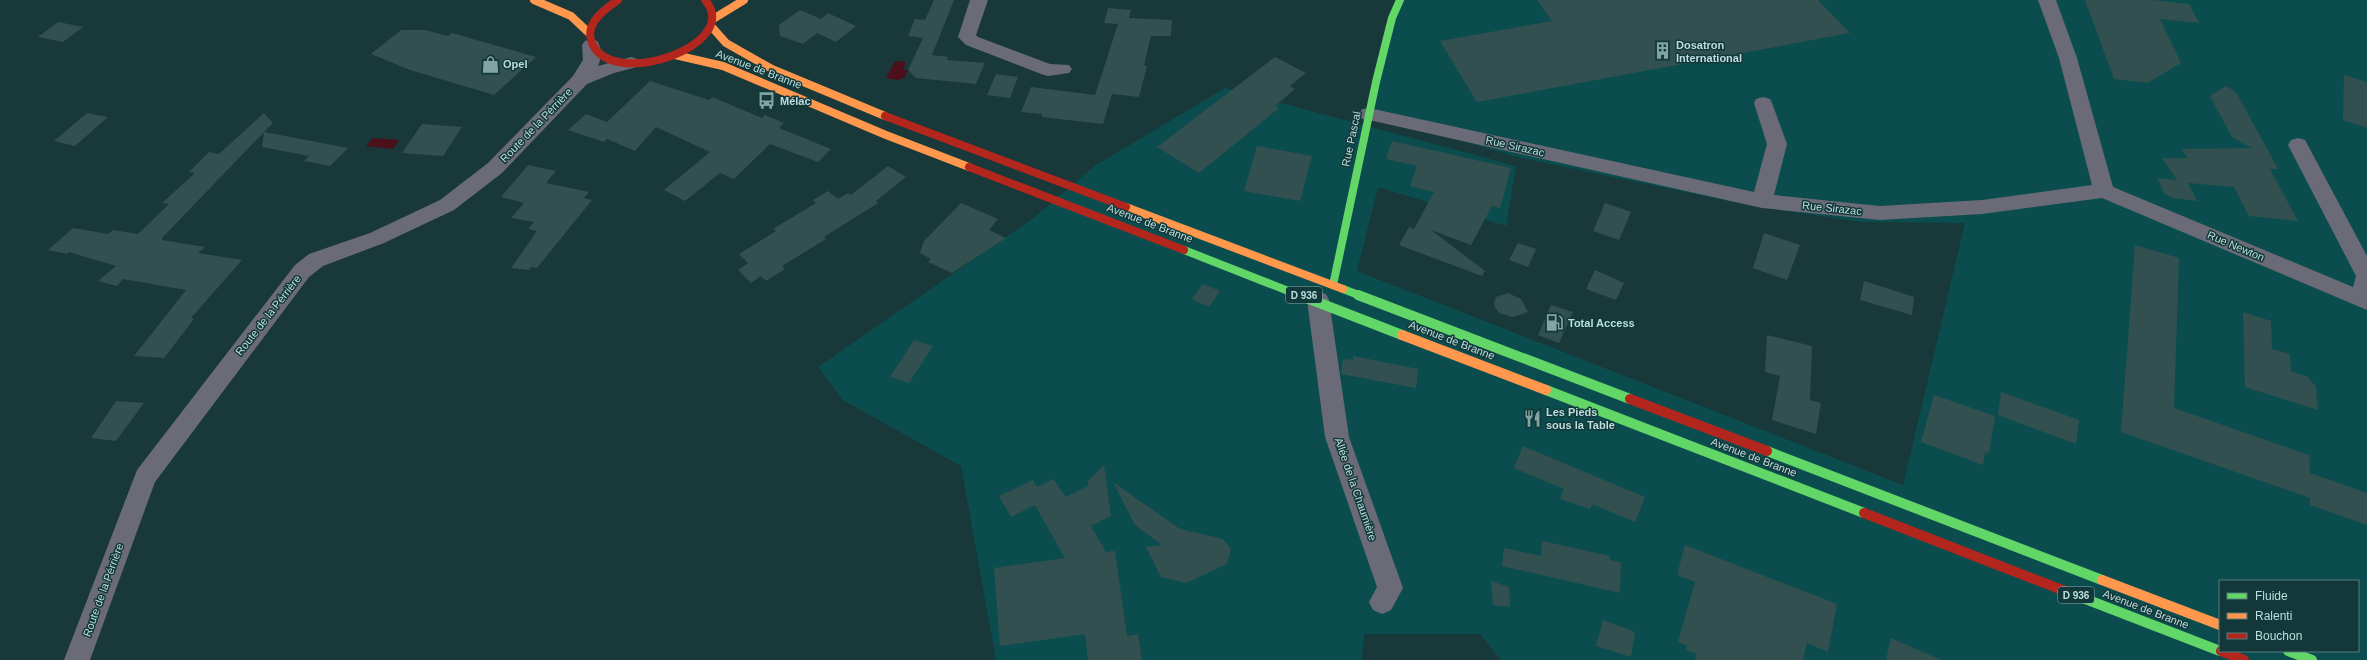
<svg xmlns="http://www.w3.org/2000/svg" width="2367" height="660" font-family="Helvetica,sans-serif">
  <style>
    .built { fill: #0b4d4e; fill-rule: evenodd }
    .water { fill: #4b101c }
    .building { fill: #335050 }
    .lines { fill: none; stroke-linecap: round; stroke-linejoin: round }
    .street { fill: #6a6b76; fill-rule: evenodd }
    .fast-far1 { stroke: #63d668; stroke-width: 8 }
    .fast { stroke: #63d668; stroke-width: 10 }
    .slow-far1 { stroke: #ff974d; stroke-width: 8 }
    .slow { stroke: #ff974d; stroke-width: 10 }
    .jam-far1 { stroke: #b3261e; stroke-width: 8 }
    .jam { stroke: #b3261e; stroke-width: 10 }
    .labels { text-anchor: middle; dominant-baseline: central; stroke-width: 3; stroke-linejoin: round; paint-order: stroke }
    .shield { fill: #133839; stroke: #8aacac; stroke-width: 1 }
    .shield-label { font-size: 10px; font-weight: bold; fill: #bddede }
    .poi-label { font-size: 11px; font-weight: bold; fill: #bddede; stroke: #133839; text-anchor: start }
    .street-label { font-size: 11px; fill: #bddede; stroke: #133839 }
  </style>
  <rect width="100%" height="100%" fill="#183839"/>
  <path class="built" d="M 1400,0 L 2367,0 L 2367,660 L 1501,660 L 1480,634 L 1364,634 L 1362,660 L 996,660 L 961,466 L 843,400 L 818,367 L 1032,219 L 1096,165 L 1225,88 L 1516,166 L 1506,226 L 1378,187 L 1357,271 L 1903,485 L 1965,223 L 1861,222 L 1752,206 L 1517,157 L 1369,114 ZM 2220,581 L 2358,581 L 2358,651 L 2220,651 Z"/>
  <path class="water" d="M 897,61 L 906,62 L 903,70 L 908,70 L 905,77 L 899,80 L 886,78 L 894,63 Z
    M 373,138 L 399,140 L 393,149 L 366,146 Z"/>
  <path class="building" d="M 934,0 L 954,0 L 932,55 L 948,57 L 947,60 L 985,63 L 976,84 L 916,78 L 908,70 L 923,38 L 908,36 L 915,19 L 925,20 Z
    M 1537,0 L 1818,0 L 1850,33 L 1477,102 L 1440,41 L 1552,21 Z
    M 2085,0 L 2151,0 L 2189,4 L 2199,23 L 2160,19 L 2181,63 L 2147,83 L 2114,79 Z
    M 1108,8 L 1131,10 L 1129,18 L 1172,20 L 1171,36 L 1151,36 L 1144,65 L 1147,66 L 1139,97 L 1112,94 L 1103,124 L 1042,117 L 1042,114 L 1021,112 L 1031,87 L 1095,95 L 1118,24 L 1104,23 Z
    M 800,10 L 821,19 L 828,13 L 856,26 L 836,42 L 817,33 L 803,44 L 780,36 L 779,25 Z
    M 58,22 L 83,27 L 63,42 L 38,37 Z
    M 401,30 L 425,30 L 448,36 L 452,33 L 536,57 L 494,95 L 410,70 L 371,54 Z
    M 1275,57 L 1306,73 L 1290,86 L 1295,89 L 1275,106 L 1279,108 L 1199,173 L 1157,147 Z
    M 996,74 L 1018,77 L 1010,98 L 987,95 Z
    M 2344,75 L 2367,82 L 2367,128 L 2343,120 Z
    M 650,81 L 709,100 L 712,97 L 762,118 L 765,115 L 784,123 L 779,128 L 831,149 L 818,162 L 770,144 L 734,179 L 720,173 L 685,201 L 664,190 L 710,152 L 656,127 L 635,151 L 607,139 L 604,142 L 568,130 L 586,114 L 607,122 Z
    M 2226,86 L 2236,92 L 2278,169 L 2270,169 L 2298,221 L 2249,216 L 2234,187 L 2188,183 L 2197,201 L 2172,198 L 2164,193 L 2157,178 L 2177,180 L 2162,158 L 2188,158 L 2181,149 L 2252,148 L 2232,137 L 2210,96 Z
    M 87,113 L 108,117 L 75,146 L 54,141 Z
    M 264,113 L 273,123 L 264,132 L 348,148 L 330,166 L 304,161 L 309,156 L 262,147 L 264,132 L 162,238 L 162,240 L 205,247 L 198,253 L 242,260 L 191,318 L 194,319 L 164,358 L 134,356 L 186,290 L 123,279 L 117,286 L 98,281 L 116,266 L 69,252 L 67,254 L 48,250 L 73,228 L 108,234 L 113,230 L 138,234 L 169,204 L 162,203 L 195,173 L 189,172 L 209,152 L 219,154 Z
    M 422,124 L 462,127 L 443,156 L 402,153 Z
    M 1392,141 L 1511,168 L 1500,208 L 1492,206 L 1471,245 L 1431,230 L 1485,271 L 1482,276 L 1399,245 L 1409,227 L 1414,229 L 1434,192 L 1410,186 L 1417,166 L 1386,159 Z
    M 1257,146 L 1312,156 L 1300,201 L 1244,191 Z
    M 528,165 L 556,171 L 546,183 L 589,192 L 584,198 L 592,200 L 537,268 L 531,267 L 529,270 L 511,268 L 537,231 L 528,229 L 534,222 L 511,218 L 524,203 L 501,197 Z
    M 888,166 L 906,177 L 876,201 L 878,203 L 824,237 L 826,239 L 782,266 L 785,269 L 766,281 L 761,276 L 751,283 L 738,270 L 748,263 L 739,254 L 776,231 L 773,229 L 816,203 L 813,200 L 828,191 L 838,199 L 848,193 L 851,195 Z
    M 961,203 L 998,219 L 989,230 L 1006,238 L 952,273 L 928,262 L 931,259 L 920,253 L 924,241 Z
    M 1605,203 L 1631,212 L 1619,240 L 1593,231 Z
    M 1764,233 L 1800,245 L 1787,280 L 1753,268 Z
    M 1518,243 L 1536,249 L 1528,267 L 1509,260 Z
    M 2135,245 L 2179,258 L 2174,408 L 2309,455 L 2310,473 L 2367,493 L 2367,525 L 2310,505 L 2310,498 L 2121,432 Z
    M 1595,270 L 1624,283 L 1616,300 L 1586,289 Z
    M 1864,281 L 1914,297 L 1912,315 L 1860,300 Z
    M 1203,284 L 1220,291 L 1209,307 L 1192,299 Z
    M 1508,293 L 1521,299 L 1528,312 L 1513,317 L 1499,313 L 1495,307 L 1494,302 L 1496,297 Z
    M 1551,305 L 1573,312 L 1559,343 L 1538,335 Z
    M 2243,312 L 2271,321 L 2272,349 L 2290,354 L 2291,371 L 2308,377 L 2316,387 L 2318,410 L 2245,387 Z
    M 1767,335 L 1812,346 L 1810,400 L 1821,403 L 1816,434 L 1772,420 L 1780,376 L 1765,372 Z
    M 914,340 L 933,346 L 909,383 L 890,377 Z
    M 1353,356 L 1418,369 L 1416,388 L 1341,374 L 1343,359 L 1353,360 Z
    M 2001,392 L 2079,420 L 2076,444 L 1998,415 Z
    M 1934,395 L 1995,416 L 1989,453 L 1985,452 L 1983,465 L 1921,442 Z
    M 116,401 L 144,403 L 116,441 L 91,438 Z
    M 1523,446 L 1645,497 L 1635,522 L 1592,504 L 1590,509 L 1560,499 L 1564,489 L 1514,468 Z
    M 1104,465 L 1111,516 L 1091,526 L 1106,552 L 1115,551 L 1127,636 L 1138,634 L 1142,660 L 1088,660 L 1085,634 L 1000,646 L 994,568 L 1065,558 L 1035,505 L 1011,517 L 999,496 L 1033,480 L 1037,487 L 1053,479 L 1066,497 L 1088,486 L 1088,481 Z
    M 1113,482 L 1180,529 L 1223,539 L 1231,549 L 1227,564 L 1186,583 L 1161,577 L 1146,547 L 1162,545 L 1135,525 Z
    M 1542,541 L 1610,556 L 1610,560 L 1621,562 L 1620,593 L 1502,566 L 1504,548 L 1541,556 Z
    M 1685,545 L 1837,604 L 1828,652 L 1807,643 L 1803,660 L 1695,660 L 1696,654 L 1686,650 L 1687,646 L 1678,642 L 1695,582 L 1677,575 Z
    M 1491,581 L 1509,587 L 1510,607 L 1493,605 Z
    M 1603,620 L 1635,632 L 1631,657 L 1596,646 Z
    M 1891,638 L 1941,660 L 1886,660 Z"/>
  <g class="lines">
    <path class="street" d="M 970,0 L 988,0 L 976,35 L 978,37 L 1050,64 L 1069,65 L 1072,69 L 1069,73 L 1048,76 L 1041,74 L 966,45 L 958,37 Z
      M 2038,0 L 2056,0 L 2077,58 L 2113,187 L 2353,287 L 2356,276 L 2288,145 L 2291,140 L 2298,138 L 2305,140 L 2367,256 L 2367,310 L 2102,198 L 1982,214 L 1880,220 L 1762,208 L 1369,120 L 1362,119 L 1359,114 L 1362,109 L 1369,108 L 1754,192 L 1767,144 L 1754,103 L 1756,99 L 1763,97 L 1770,99 L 1772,103 L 1787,144 L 1774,195 L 1880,206 L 1982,200 L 2092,185 L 2059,58 Z
      M 591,39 L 597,41 C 602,48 602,58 598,66 L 631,57 L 637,59 L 640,63 L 637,67 L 614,73 L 587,84 L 502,173 L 454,210 L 384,243 L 323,266 L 309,277 L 155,482 L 90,660 L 64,660 L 137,470 L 295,265 L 309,254 L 370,233 L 440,200 L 488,163 L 573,76 L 583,60 L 582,45 L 585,41 Z
      M 1318,292 L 1326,294 L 1329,300 L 1349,437 L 1403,588 L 1391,610 L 1382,614 L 1373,610 L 1369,602 L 1377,587 L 1325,437 L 1307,300 L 1310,294 Z"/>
    <path class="fast-far1" d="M 1184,250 L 1301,296
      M 1333,285 L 1376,82 L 1392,18 L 1400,0
      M 1343,289 L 1361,296"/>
    <path class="fast" d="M 1299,295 L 1402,335
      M 1358,295 L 1630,399
      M 1546,390 L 1864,513
      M 1767,451 L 2102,580
      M 2070,593 L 2220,651
      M 2288,651 L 2312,660"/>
    <path class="slow-far1" d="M 534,0 L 571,16 L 589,33
      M 713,19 L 744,0
      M 711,26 L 726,43 L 772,69 L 885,116
      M 675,55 L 723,66 L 886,135 L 969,167
      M 1126,207 L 1343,289"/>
    <path class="slow" d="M 1402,335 L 1546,390
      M 2102,580 L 2220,625"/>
    <path class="jam-far1" d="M 618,0 C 605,9 586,22 591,40 C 607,93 745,45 705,0
      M 885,116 L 1126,207
      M 969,167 L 1184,250"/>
    <path class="jam" d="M 1630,399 L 1767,451
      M 1864,513 L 2070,593
      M 2221,651 L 2244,660"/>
  </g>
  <defs>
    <symbol id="building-bare" viewBox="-9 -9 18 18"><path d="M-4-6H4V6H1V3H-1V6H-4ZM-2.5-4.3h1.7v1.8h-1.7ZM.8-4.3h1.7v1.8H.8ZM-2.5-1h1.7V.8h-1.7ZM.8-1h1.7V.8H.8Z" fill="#83a4a4" stroke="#133839" stroke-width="2.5" paint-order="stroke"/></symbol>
    <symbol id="shop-bare" viewBox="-9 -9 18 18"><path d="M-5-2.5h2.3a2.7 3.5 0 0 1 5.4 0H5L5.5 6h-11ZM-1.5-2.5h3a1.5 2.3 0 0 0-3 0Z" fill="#83a4a4" stroke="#133839" stroke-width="2.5" paint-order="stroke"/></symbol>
    <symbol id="bus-bare" viewBox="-9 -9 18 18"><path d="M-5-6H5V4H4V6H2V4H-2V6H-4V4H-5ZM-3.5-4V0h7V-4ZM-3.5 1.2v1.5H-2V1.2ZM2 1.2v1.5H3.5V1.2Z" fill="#83a4a4" stroke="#133839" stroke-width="2.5" paint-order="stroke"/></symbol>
    <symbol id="fuel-bare" viewBox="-9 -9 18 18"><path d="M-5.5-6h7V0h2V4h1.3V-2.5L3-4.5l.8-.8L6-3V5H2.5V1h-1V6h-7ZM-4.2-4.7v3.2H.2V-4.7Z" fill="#83a4a4" stroke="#133839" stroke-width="2.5" paint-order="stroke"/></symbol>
    <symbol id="restaurant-bare" viewBox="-9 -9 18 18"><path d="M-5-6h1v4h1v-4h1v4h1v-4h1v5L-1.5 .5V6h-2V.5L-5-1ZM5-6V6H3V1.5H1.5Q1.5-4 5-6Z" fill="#83a4a4" stroke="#133839" stroke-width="2.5" paint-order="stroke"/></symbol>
  </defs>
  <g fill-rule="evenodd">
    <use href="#building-bare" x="1650" y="38" width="25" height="25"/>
    <use href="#shop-bare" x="478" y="52" width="25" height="25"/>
    <use href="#bus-bare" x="754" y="88" width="25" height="25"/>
    <use href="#fuel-bare" x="1542" y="310" width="25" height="25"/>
    <use href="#restaurant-bare" x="1520" y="406" width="25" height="25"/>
  </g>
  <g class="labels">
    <g class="shield">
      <rect x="1286" y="287" width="36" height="16" rx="3"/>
      <rect x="2058" y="587" width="36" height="16" rx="3"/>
    </g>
    <g class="shield-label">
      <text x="1304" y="295">D 936</text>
      <text x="2076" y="595">D 936</text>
    </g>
    <g class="poi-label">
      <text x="1676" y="45">Dosatron<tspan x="1676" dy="13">International</tspan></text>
      <text x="503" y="64">Opel</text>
      <text x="780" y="101">Mélac</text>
      <text x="1568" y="323">Total Access</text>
      <text x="1546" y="412">Les Pieds<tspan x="1546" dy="13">sous la Table</tspan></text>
    </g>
    <g class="street-label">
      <text transform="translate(759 69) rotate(21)">Avenue de Branne</text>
      <text transform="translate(536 125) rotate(-46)">Route de la Pérrière</text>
      <text transform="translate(1351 139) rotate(-78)">Rue Pascal</text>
      <text transform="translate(1515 146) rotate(13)">Rue Sirazac</text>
      <text transform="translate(1832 208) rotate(6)">Rue Sirazac</text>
      <text transform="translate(1150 223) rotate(21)">Avenue de Branne</text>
      <text transform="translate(2236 246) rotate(23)">Rue Newton</text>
      <text transform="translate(268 315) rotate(-52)">Route de la Pérrière</text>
      <text transform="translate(1452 340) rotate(21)">Avenue de Branne</text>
      <text transform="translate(1754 457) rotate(21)">Avenue de Branne</text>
      <text transform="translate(1356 489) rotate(71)">Allée de la Chaumière</text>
      <text transform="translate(103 590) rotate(-70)">Route de la Pérrière</text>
      <text transform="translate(2146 609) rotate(21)">Avenue de Branne</text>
    </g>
  </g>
  <rect x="2219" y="580" width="140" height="72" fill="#133839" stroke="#577a7b"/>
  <rect x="2227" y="593" width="20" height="6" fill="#63d668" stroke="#577a7b"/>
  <text x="2255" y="600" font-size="12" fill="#bddede">Fluide</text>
  <rect x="2227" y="613" width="20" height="6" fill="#ff974d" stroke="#577a7b"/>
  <text x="2255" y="620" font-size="12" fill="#bddede">Ralenti</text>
  <rect x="2227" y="633" width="20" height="6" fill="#b3261e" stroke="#577a7b"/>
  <text x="2255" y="640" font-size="12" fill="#bddede">Bouchon</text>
</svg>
